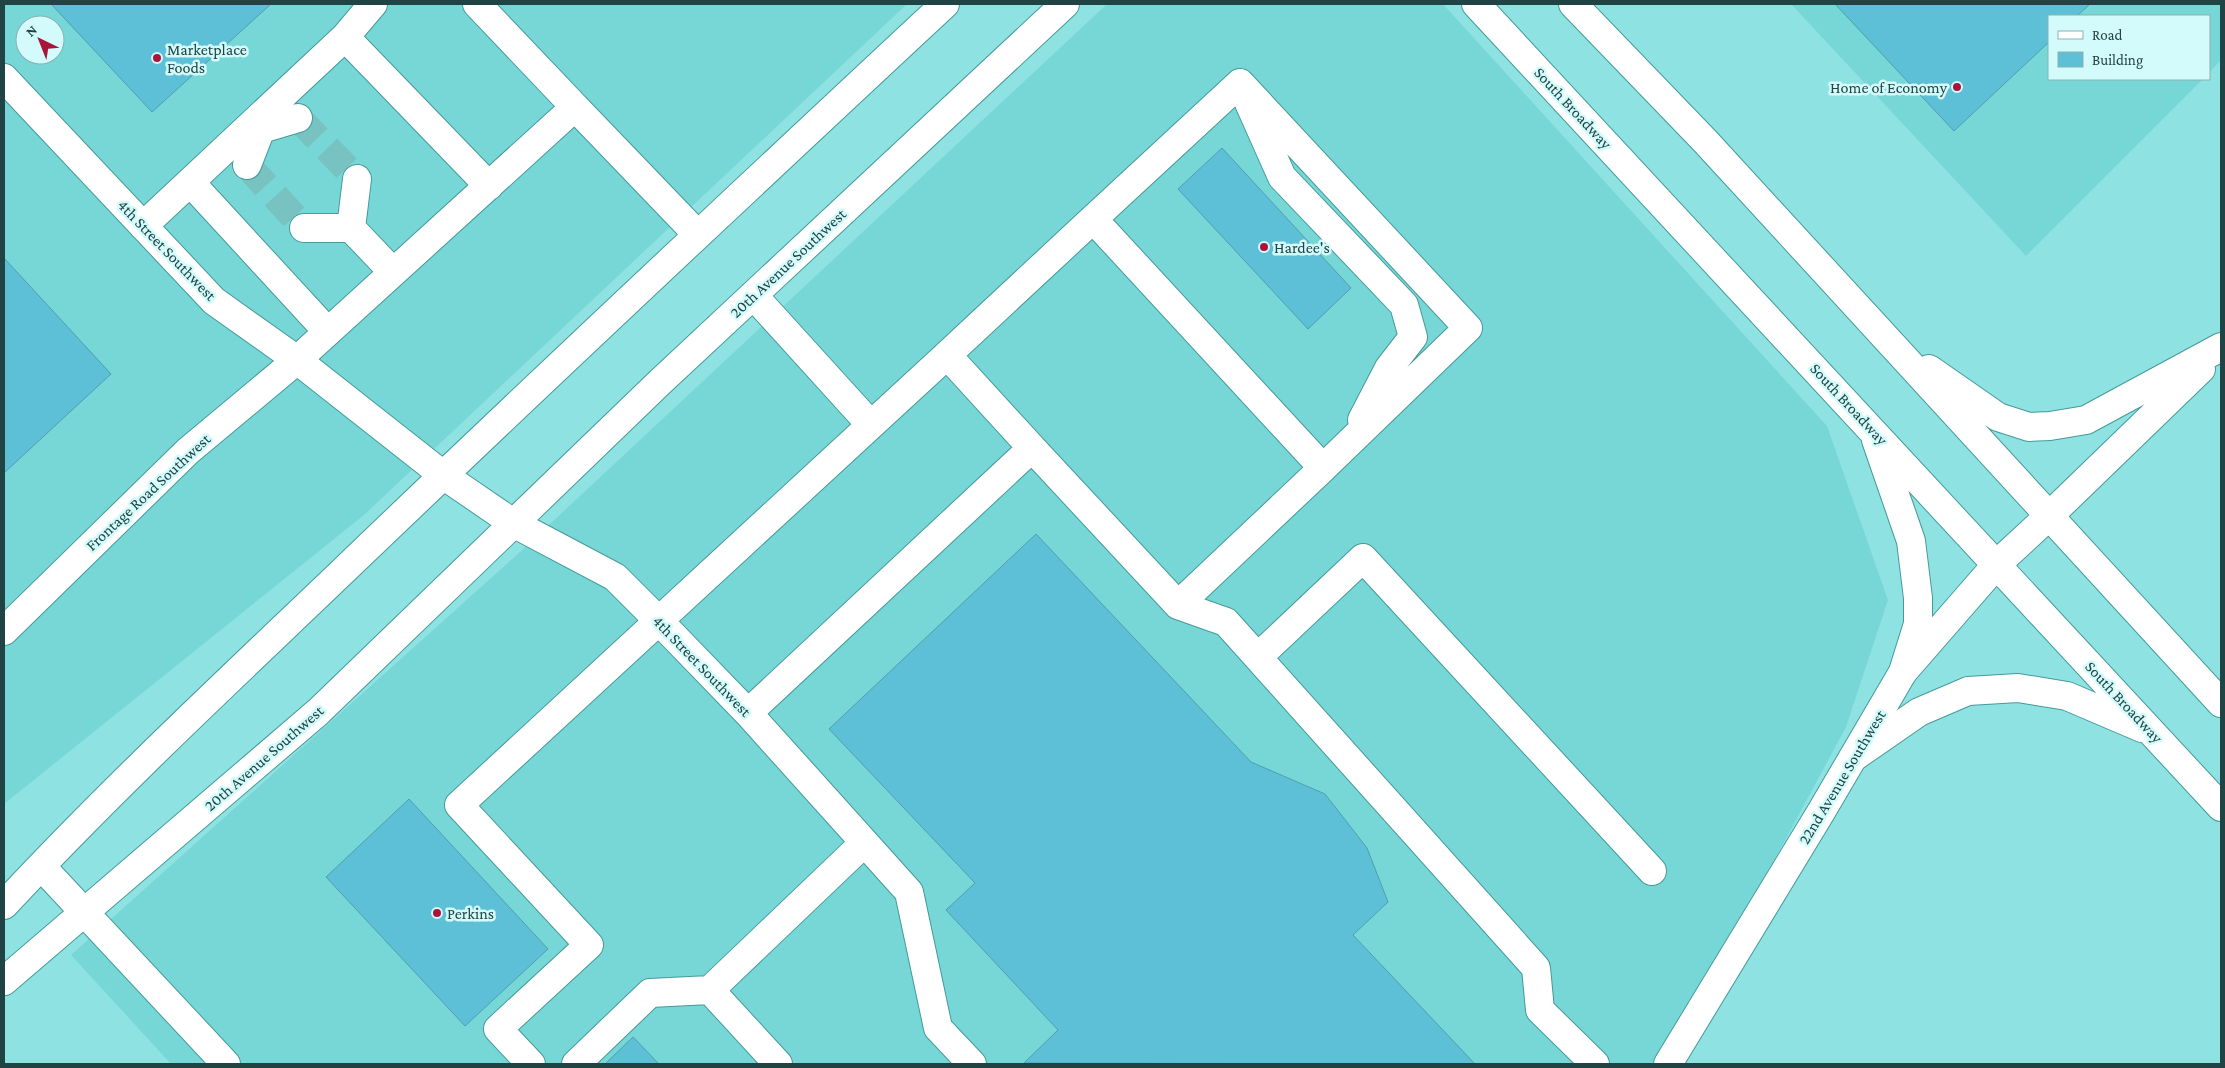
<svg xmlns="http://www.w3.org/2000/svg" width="2225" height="1068" font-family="'Crimson Pro',serif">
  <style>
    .built { fill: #77d7d6; fill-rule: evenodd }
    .building { fill: #5dc0d7; stroke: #4f9eb1 }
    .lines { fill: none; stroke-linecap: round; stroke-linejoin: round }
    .minor-tunnel { stroke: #78c3c2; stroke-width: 28; stroke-dasharray: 28 14; stroke-linecap: butt }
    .minor-casing { stroke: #449a9a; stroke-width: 30 }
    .highway-casing { stroke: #449a9a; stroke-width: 30 }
    .minor { stroke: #fff; stroke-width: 28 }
    .highway { stroke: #fff; stroke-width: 28 }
    .poi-dot { fill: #aa133a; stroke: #d3fbfb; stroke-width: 2 }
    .labels { text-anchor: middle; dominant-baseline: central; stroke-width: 5; stroke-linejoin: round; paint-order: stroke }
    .poi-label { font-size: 16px; fill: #204443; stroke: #d3fbfb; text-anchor: start }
    .street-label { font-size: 16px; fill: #204443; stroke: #d3fbfb }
  </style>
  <rect width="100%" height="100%" fill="#8ee3e2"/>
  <path class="built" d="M 4,4 L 907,4 L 364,515 L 4,804 ZM 25,25 L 55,25 L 55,55 L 25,55 Z
    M 1107,4 L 1443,4 L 1827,426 L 1888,600 L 1846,727 L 1665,1064 L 171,1064 L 71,955 L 521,551 Z
    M 1791,4 L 2221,4 L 2221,60 L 2209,73 L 2209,16 L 2049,16 L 2049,79 L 2203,79 L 2026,256 Z"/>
  <path class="building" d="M 51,4 L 271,4 L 152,112 Z
    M 1835,4 L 2090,4 L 2077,16 L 2049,16 L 2049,42 L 1954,131 Z
    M 1222,148 L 1351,288 L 1308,329 L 1178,189 Z
    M 4,258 L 111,374 L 4,473 Z
    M 1036,534 L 1251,762 L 1325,794 L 1367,848 L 1388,902 L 1353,935 L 1475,1064 L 1024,1063 L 1058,1030 L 946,910 L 975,883 L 829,729 Z
    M 409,799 L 548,949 L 465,1026 L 326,877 Z
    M 633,1037 L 659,1064 L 605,1064 Z"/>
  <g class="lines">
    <path class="minor-tunnel" d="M 298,118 L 357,179
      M 247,165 L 304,228"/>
    <defs>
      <path id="minor" d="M 345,37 L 489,186
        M 4,78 L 214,301 L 297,360 L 443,475 L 513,523 L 615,577 L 659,621 L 748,713 L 909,892 L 938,1028 L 972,1064
        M 1249,103 L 1282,177 L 1404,305 L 1413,337 L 1389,368 L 1362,420
        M 575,107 L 698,235
        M 247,165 L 261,129 L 298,118
        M 357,179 L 351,228 L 393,272
        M 190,182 L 328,332
        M 1093,219 L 1240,83 L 1468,328 L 1323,468
        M 143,226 L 345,37 L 373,4
        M 304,228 L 351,228
        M 947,355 L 1093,219 L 1323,468 L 1178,605 L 1032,448
        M 1178,605 L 1226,622 L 1536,968 L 1540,1010 L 1595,1064
        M 4,631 L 188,451 L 297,360 L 575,107 L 477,4
        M 1258,657 L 1363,558 L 1652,871
        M 748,713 L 1032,448 L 947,355 L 871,425
        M 41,866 L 226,1064
        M 4,905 C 111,790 226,683 340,574 C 540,382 742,193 945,4
        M 4,981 L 318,712 L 659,383 L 1065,4
        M 531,1064 L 498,1029 L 589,945 L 459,805 L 871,425 L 753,295
        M 576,1064 L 650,993 L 710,990
        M 778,1064 L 710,990 L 864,843
        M 1668,1064 L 1821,812 L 1903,672 L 1997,564"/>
      <path id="highway" d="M 1476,4 L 2221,807
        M 1573,4 L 1706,142 L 2221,703
        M 1929,369 L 1998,417 L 2029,427 L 2050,426 L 2086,420 L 2221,347
        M 1876,440 L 1911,541 L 1918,598 L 1918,624 L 1903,672
        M 1997,564 L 2049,516 L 2201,369
        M 1854,757 L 1919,712 L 1968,691 L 2018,688 L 2067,696 L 2142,728"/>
    </defs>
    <use href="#minor" class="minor-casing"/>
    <use href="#highway" class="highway-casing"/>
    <use href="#minor" class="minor"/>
    <use href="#highway" class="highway"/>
  </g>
  <g class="poi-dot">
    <circle cx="157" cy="58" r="5"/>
    <circle cx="1957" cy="87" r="5"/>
    <circle cx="1264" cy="247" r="5"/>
    <circle cx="437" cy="913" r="5"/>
  </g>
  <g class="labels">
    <g class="poi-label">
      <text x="167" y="49">Marketplace<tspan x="167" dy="18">Foods</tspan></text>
      <text x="1947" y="87" text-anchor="end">Home of Economy</text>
      <text x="1274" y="247">Hardee's</text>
      <text x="447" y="913">Perkins</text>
    </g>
    <g class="street-label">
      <text transform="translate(1573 108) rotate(47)">South Broadway</text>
      <text transform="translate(167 250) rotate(46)">4th Street Southwest</text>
      <text transform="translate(788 263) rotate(-43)">20th Avenue Southwest</text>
      <text transform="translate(1849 404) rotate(47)">South Broadway</text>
      <text transform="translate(148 492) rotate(-43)">Frontage Road Southwest</text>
      <text transform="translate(702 666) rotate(46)">4th Street Southwest</text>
      <text transform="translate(2124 702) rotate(47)">South Broadway</text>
      <text transform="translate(264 758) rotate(-41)">20th Avenue Southwest</text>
      <text transform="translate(1842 777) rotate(-59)">22nd Avenue Southwest</text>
    </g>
  </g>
  <rect width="2225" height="1068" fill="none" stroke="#204443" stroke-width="10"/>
  <rect x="2048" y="15" width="162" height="65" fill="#d3fbfb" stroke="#8bb2b1"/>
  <rect x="2058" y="31" width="25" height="8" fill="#ffffff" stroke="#8bb2b1"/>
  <text x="2092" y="40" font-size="15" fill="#204443">Road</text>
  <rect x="2058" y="52" width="25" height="15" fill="#5dc0d7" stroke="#8bb2b1"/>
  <text x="2092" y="65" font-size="15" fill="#204443">Building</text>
  <g transform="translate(40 40) rotate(317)"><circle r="24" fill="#d3fbfb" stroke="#8bb2b1"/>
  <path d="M0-4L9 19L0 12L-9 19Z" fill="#aa133a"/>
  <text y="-8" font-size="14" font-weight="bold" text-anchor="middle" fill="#204443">N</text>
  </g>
</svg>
